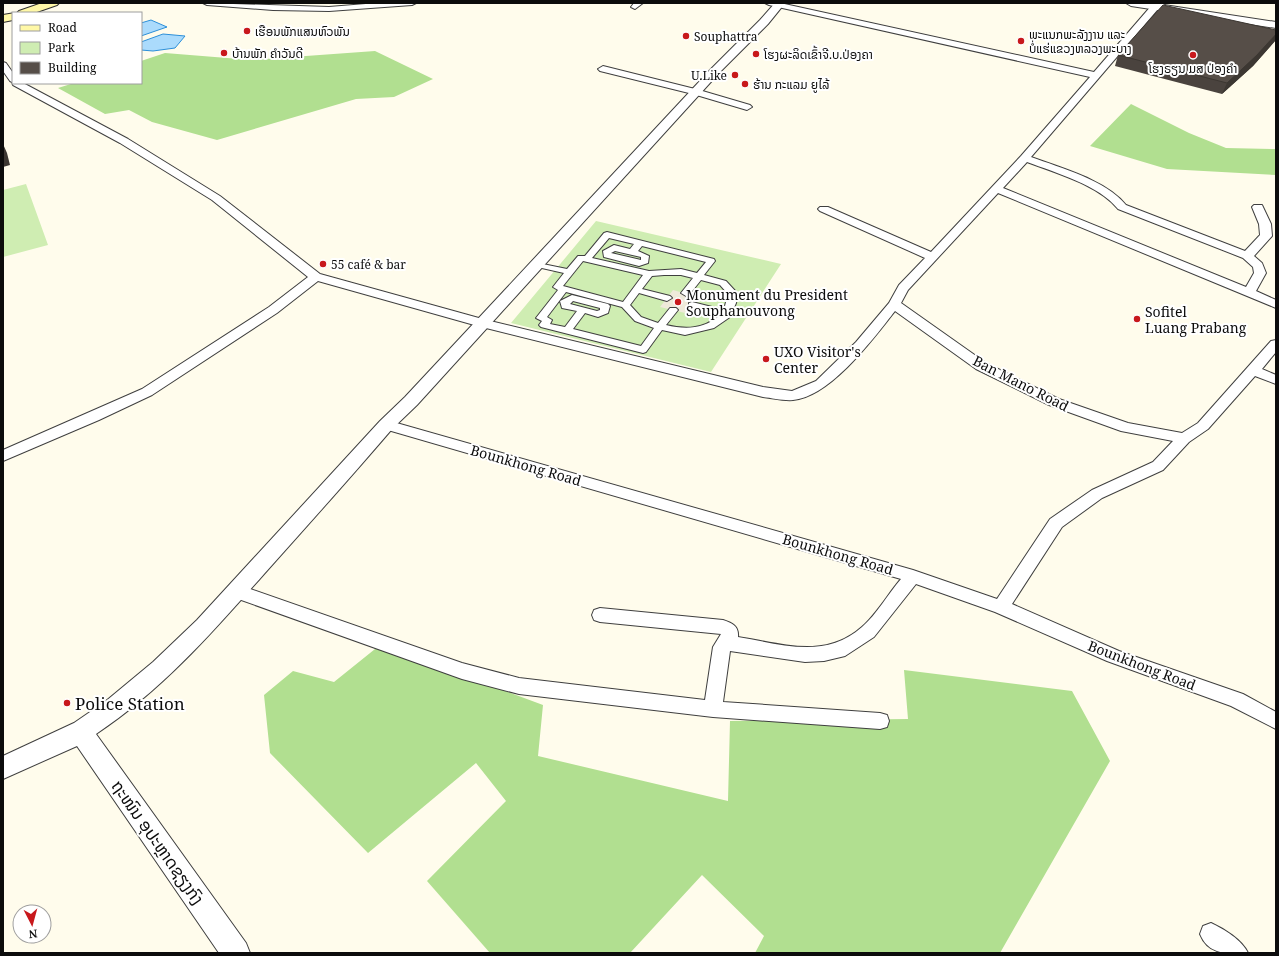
<svg xmlns="http://www.w3.org/2000/svg" width="1279" height="956" font-family="'Noto Serif','Noto Sans Lao',serif">
  <style>
    .green { fill: #cfedb2 }
    .forest { fill: #b1df90 }
    .plaza { fill: #efeada }
    .water { fill: #abdbfc; stroke: #2c8fd9 }
    .lines { fill: none; stroke-linecap: round; stroke-linejoin: round }
    .pedestrian-casing { stroke: #3f3f3f; stroke-width: 2 }
    .minor-casing { stroke: #3f3f3f; stroke-width: 2 }
    .tertiary-casing { stroke: #3f3f3f; stroke-width: 2 }
    .secondary-casing { stroke: #2e2e2e; stroke-width: 2 }
    .pedestrian { fill: #fff; fill-rule: evenodd }
    .minor { fill: #fff; fill-rule: evenodd }
    .tertiary { fill: #fff; fill-rule: evenodd }
    .secondary { fill: #fff8a7; fill-rule: evenodd }
    .wall { fill: #4a433e }
    .shaded-wall { fill: #3c3732 }
    .building { fill: #564e48; stroke: #3c3732 }
    .poi-dot { fill: #c8181c; stroke: #fff; stroke-width: 1.5 }
    .labels { text-anchor: middle; dominant-baseline: central; stroke-width: 4; stroke-linejoin: round; paint-order: stroke }
    .far-poi-label { font-size: 12px; fill: #0c0c0c; stroke: #fff; text-anchor: start }
    .poi-label { font-size: 14px; fill: #0c0c0c; stroke: #fff; text-anchor: start }
    .street-label { font-size: 14px; fill: #0c0c0c; stroke: #fff }
    .near-poi-label { font-size: 17px; fill: #0c0c0c; stroke: #fff; text-anchor: start }
    .near-street-label { font-size: 17px; fill: #0c0c0c; stroke: #fff }
  </style>
  <rect width="100%" height="100%" fill="#fffcec"/>
  <path class="green" d="M 26,184 L 48,245 L 3,257 L 3,190 Z
    M 596,221 L 781,264 L 711,372 L 511,323 Z"/>
  <path class="forest" d="M 375,51 L 433,79 L 394,97 L 356,99 L 217,140 L 152,122 L 129,110 L 105,114 L 58,88 L 74,83 L 141,83 L 141,61 L 165,53 L 252,60 Z
    M 1131,104 L 1189,133 L 1226,148 L 1276,149 L 1276,175 L 1167,169 L 1090,146 Z
    M 380,645 L 543,705 L 538,756 L 728,801 L 730,721 L 908,719 L 904,670 L 1072,691 L 1110,761 L 1000,953 L 755,953 L 764,936 L 702,875 L 630,953 L 490,953 L 427,881 L 506,801 L 476,763 L 368,853 L 270,753 L 264,695 L 293,671 L 334,682 Z"/>
  <path class="plaza" d="M 673,290 L 698,297 L 685,313 L 660,307 Z"/>
  <path class="water" d="M 151,20 L 167,27 L 141,36 L 141,23 Z
    M 163,34 L 185,36 L 175,48 L 153,51 L 141,50 L 141,42 Z"/>
  <g class="lines">
    <defs>
      <path id="pedestrian" d="M 607,232 L 714,259 L 715,261 L 704,275 L 726,281 L 738,294 L 736,303 L 730,317 L 714,328 L 685,335 L 662,330 L 646,352 L 643,353 L 541,327 L 539,325 L 542,321 L 536,318 L 558,290 L 553,287 L 564,273 L 533,266 L 533,262 L 567,269 L 578,256 L 585,256 L 604,233 ZM 609,238 L 634,244 L 630,249 L 614,245 L 603,251 L 604,257 L 639,266 L 648,263 L 649,256 L 638,251 L 642,246 L 706,262 L 697,273 L 681,269 L 649,271 L 592,258 ZM 615,251 L 641,257 L 641,260 L 611,253 ZM 583,261 L 643,275 L 623,302 L 563,286 ZM 664,275 L 681,275 L 693,278 L 681,293 L 686,296 L 689,295 L 701,280 L 720,285 L 728,294 L 724,310 L 692,302 L 689,303 L 689,307 L 719,316 C 703,329 686,330 666,325 L 678,310 L 676,308 L 670,308 L 658,323 L 641,317 L 630,305 L 639,293 L 667,301 L 672,298 L 670,296 L 642,289 L 652,276 ZM 566,292 L 622,307 L 635,321 L 654,328 L 641,346 L 573,329 L 585,313 L 598,317 L 608,313 L 610,306 L 608,304 L 572,295 L 560,301 L 562,308 L 577,311 L 565,327 L 550,324 L 552,320 L 547,317 ZM 573,301 L 600,308 L 600,310 L 597,311 L 570,304 Z"/>
      <path id="minor" d="M 203,3 L 329,7 L 378,3 L 416,3 L 412,5 L 329,11 L 273,10 L 207,5 Z
        M 634,3 L 643,3 L 635,9 L 631,7 Z
        M 765,3 L 780,3 L 1094,72 L 1152,5 L 1156,3 L 1166,3 L 1158,9 L 1031,157 C 1061,168 1106,180 1126,205 L 1245,251 L 1260,235 L 1259,224 L 1252,207 L 1254,205 L 1262,205 L 1271,224 L 1272,236 L 1254,256 L 1262,263 L 1266,273 L 1256,291 L 1276,300 L 1276,308 L 998,193 L 908,290 L 901,303 L 986,363 L 1059,399 L 1128,423 L 1182,433 L 1198,423 L 1271,341 L 1276,340 L 1276,352 L 1262,369 L 1276,375 L 1276,384 L 1255,376 L 1208,429 L 1189,442 L 1163,470 L 1102,498 L 1062,527 L 1012,604 L 1119,651 L 1243,694 L 1276,712 L 1276,729 L 1231,706 L 1107,661 L 995,612 L 916,584 L 874,637 L 845,656 L 824,661 L 805,662 L 730,651 L 723,702 L 880,713 L 887,715 L 889,721 L 887,727 L 880,729 L 713,717 L 519,694 L 462,679 L 230,596 L 228,591 L 230,586 L 236,584 L 462,663 L 519,678 L 705,700 L 713,647 L 721,634 L 600,622 L 594,620 L 592,615 L 594,610 L 600,608 L 723,620 C 732,623 739,626 738,637 C 782,644 825,660 862,627 C 877,614 888,594 901,579 L 381,428 L 379,425 L 381,422 L 386,420 L 913,570 L 997,599 L 1050,519 L 1092,490 L 1153,462 L 1173,441 L 1121,431 L 1049,405 L 976,369 L 895,311 C 874,338 830,397 793,400 C 784,401 772,398 763,397 L 478,326 L 318,281 L 277,313 L 152,395 L 99,420 L 3,461 L 3,450 L 142,389 L 269,307 L 308,277 L 212,200 L 120,143 L 13,85 L 12,82 L 10,81 L 3,71 L 3,62 L 6,63 L 13,73 L 13,83 L 23,83 L 128,139 L 220,196 L 320,274 L 486,320 L 763,387 L 792,391 L 816,381 L 856,342 L 889,303 L 899,285 L 925,258 L 820,211 L 818,209 L 820,207 L 828,207 L 931,252 L 1021,156 L 1090,77 L 769,5 ZM 1027,162 C 1056,173 1099,185 1118,209 L 1243,258 L 1253,267 L 1254,273 L 1246,287 L 1003,188 Z
        M 603,66 L 699,90 L 750,105 L 752,107 L 747,110 L 693,94 L 600,71 L 598,69 Z
        M 1211,923 C 1224,929 1242,940 1248,953 C 1228,953 1209,956 1200,934 L 1203,926 Z"/>
      <path id="tertiary" d="M 775,3 L 785,3 L 768,24 L 719,73 L 417,405 L 392,429 C 350,478 307,526 264,574 C 213,632 161,691 96,734 L 246,943 L 250,953 L 219,953 L 77,746 L 3,779 L 3,756 L 74,723 L 106,701 L 153,662 L 197,620 L 380,421 L 405,397 L 711,69 L 760,20 Z
        M 1126,3 L 1151,3 L 1276,22 L 1276,28 L 1131,6 Z"/>
      <path id="secondary" d="M 42,3 L 59,3 L 57,5 L 34,13 L 17,13 L 19,11 Z
        M 13,13 L 13,20 L 3,22 L 3,15 L 15,13 Z"/>
    </defs>
    <use href="#pedestrian" class="pedestrian-casing"/>
    <use href="#minor" class="minor-casing"/>
    <use href="#tertiary" class="tertiary-casing"/>
    <use href="#secondary" class="secondary-casing"/>
    <use href="#pedestrian" class="pedestrian"/>
    <use href="#minor" class="minor"/>
    <use href="#tertiary" class="tertiary"/>
    <use href="#secondary" class="secondary"/>
  </g>
  <path class="wall" d="M 1275,41 L 1253,66 L 1222,94 L 1115,66 L 1118,55 Z"/>
  <path class="shaded-wall" d="M 1276,34 L 1276,38 L 1275,41 L 1253,66 L 1222,94 L 1227,83 Z
    M 3,144 L 7,153 L 10,165 L 3,167 Z"/>
  <path class="building" d="M 1163,5 L 1276,30 L 1276,34 L 1257,55 L 1227,83 L 1118,55 Z
    M 3,147 L 5,154 L 3,154 Z"/>
  <g class="poi-dot">
    <circle cx="247" cy="31" r="4"/>
    <circle cx="686" cy="36" r="4"/>
    <circle cx="1021" cy="41" r="4"/>
    <circle cx="224" cy="53" r="4"/>
    <circle cx="756" cy="54" r="4"/>
    <circle cx="1193" cy="55" r="4"/>
    <circle cx="735" cy="75" r="4"/>
    <circle cx="745" cy="84" r="4"/>
    <circle cx="323" cy="264" r="4"/>
    <circle cx="678" cy="302" r="4"/>
    <circle cx="1137" cy="319" r="4"/>
    <circle cx="766" cy="359" r="4"/>
    <circle cx="67" cy="703" r="4"/>
  </g>
  <g class="labels">
    <g class="far-poi-label">
      <text x="255" y="31">ເຮືອນພັກແສນຫົວພັນ</text>
      <text x="1029" y="34">ພະແນກພະລັງງານ ແລະ<tspan x="1029" dy="14">ບໍ່ແຮ່ແຂວງຫລວງພະບາງ</tspan></text>
      <text x="694" y="36">Souphattra</text>
      <text x="232" y="53">ບ້ານພັກ ຄໍາວັນດີ</text>
      <text x="764" y="54">ໂຮງຜະລິດເຂົ້າຈີ.ບ.ປ່ອງຄາ</text>
      <text x="1193" y="68" text-anchor="middle">ໂຮງຣຽນ ມສ ປ່ອງຄຳ</text>
      <text x="727" y="75" text-anchor="end">U.Like</text>
      <text x="753" y="84">ຮ້ານ ກະແລມ ຍູໄລ້</text>
      <text x="331" y="264">55 café &amp; bar</text>
    </g>
    <g class="poi-label">
      <text x="686" y="294">Monument du President<tspan x="686" dy="16">Souphanouvong</tspan></text>
      <text x="1145" y="311">Sofitel<tspan x="1145" dy="16">Luang Prabang</tspan></text>
      <text x="774" y="351">UXO Visitor's<tspan x="774" dy="16">Center</tspan></text>
    </g>
    <g class="street-label">
      <text transform="translate(1021 383) rotate(27)">Ban Mano Road</text>
      <text transform="translate(526 465) rotate(16)">Bounkhong Road</text>
      <text transform="translate(838 554) rotate(16)">Bounkhong Road</text>
      <text transform="translate(1142 665) rotate(21)">Bounkhong Road</text>
    </g>
    <g class="near-poi-label">
      <text x="75" y="703">Police Station</text>
    </g>
    <g class="near-street-label">
      <text transform="translate(158 842) rotate(55)">ຖະໜົນ ອຸປະຫຼາດຊຽງກົງ</text>
    </g>
  </g>
  <rect width="1279" height="956" fill="none" stroke="#0c0c0c" stroke-width="8"/>
  <rect x="12" y="12" width="130" height="72" fill="#ffffff" stroke="#9e9e9e"/>
  <rect x="20" y="25" width="20" height="6" fill="#fff8a7" stroke="#9e9e9e"/>
  <text x="48" y="32" font-size="12" fill="#0c0c0c">Road</text>
  <rect x="20" y="42" width="20" height="12" fill="#cfedb2" stroke="#9e9e9e"/>
  <text x="48" y="52" font-size="12" fill="#0c0c0c">Park</text>
  <rect x="20" y="62" width="20" height="12" fill="#564e48" stroke="#9e9e9e"/>
  <text x="48" y="72" font-size="12" fill="#0c0c0c">Building</text>
  <g transform="translate(32 924) rotate(174)"><circle r="19" fill="#ffffff" stroke="#9e9e9e"/>
  <path d="M0-3L7 15L0 10L-7 15Z" fill="#c8181c"/>
  <text y="-6" font-size="11" font-weight="bold" text-anchor="middle" fill="#0c0c0c">N</text>
  </g>
</svg>
